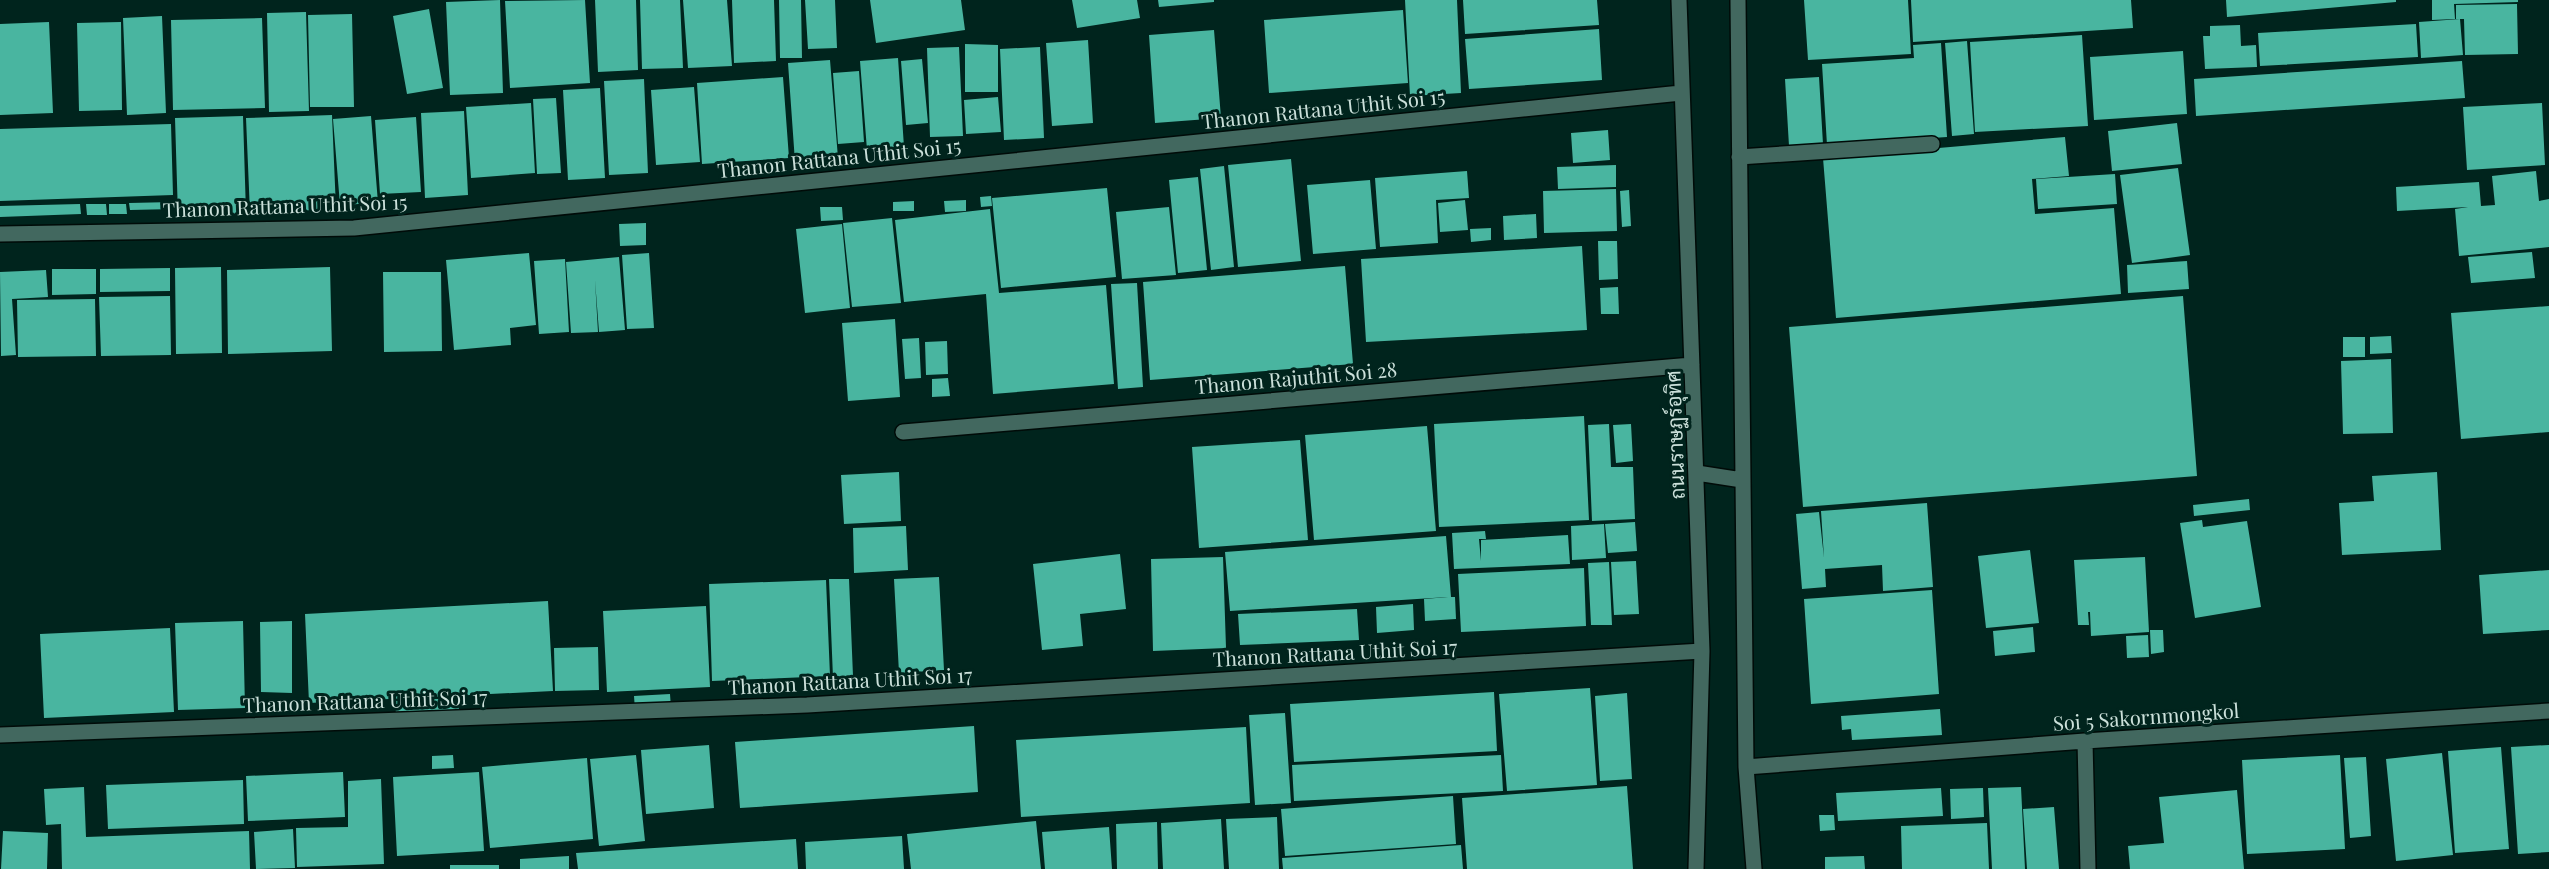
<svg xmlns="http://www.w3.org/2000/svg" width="2549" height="869" font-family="'Playfair Display',Sarabun,serif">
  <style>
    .building { fill: #49b5a0 }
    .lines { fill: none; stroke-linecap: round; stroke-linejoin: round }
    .minor-casing { stroke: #000b08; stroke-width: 18 }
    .minor { stroke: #42685f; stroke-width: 15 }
    .labels { text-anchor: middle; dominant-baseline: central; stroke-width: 6; stroke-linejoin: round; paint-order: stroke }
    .street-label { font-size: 20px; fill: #cbe0da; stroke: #00241d }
  </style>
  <rect width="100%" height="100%" fill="#00241d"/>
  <path class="building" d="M 500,0 L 503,93 L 450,95 L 446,2 Z
    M 585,0 L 590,83 L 510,88 L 505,1 Z
    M 595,0 L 636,0 L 638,70 L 598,72 Z
    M 640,0 L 680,0 L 683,68 L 642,69 Z
    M 683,0 L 727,0 L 732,66 L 688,68 Z
    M 732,0 L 774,0 L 776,61 L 734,63 Z
    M 779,0 L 801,0 L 802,58 L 780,58 Z
    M 805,0 L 835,0 L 837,48 L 808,49 Z
    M 870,0 L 961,0 L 965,30 L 876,43 Z
    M 1072,0 L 1137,0 L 1140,18 L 1077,28 Z
    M 1158,0 L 1214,0 L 1214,2 L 1159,7 Z
    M 1405,0 L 1457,0 L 1461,93 L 1410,96 Z
    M 1463,0 L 1597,0 L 1599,25 L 1465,34 Z
    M 1804,0 L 1908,0 L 1911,54 L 1808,60 Z
    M 1911,0 L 2131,0 L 2133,28 L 1913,42 Z
    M 2226,0 L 2396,0 L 2396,2 L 2227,17 Z
    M 2432,0 L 2518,0 L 2518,2 L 2454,4 L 2455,19 L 2432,20 Z
    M 2517,4 L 2518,54 L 2465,55 L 2464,19 L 2456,19 L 2456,5 Z
    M 429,9 L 443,88 L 407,94 L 393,16 Z
    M 1403,10 L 1408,83 L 1269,93 L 1264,20 Z
    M 306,12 L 309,111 L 269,112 L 267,13 Z
    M 352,14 L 354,107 L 310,107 L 308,15 Z
    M 162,16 L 166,113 L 127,115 L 123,18 Z
    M 262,18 L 265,108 L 173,110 L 171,20 Z
    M 2460,19 L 2463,55 L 2421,58 L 2419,22 Z
    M 49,22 L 53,113 L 0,115 L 0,24 Z
    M 121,22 L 122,110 L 79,111 L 77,23 Z
    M 2416,24 L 2418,57 L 2260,66 L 2258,33 Z
    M 2240,25 L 2241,46 L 2256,45 L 2257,67 L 2205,69 L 2203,36 L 2210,36 L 2210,26 Z
    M 1599,29 L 1602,80 L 1469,89 L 1465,39 Z
    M 1214,30 L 1221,118 L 1155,123 L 1149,35 Z
    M 2082,35 L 2088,126 L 1975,132 L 1970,42 Z
    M 1088,40 L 1093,123 L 1052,126 L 1046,43 Z
    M 1967,41 L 1974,134 L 1952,136 L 1945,43 Z
    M 1941,43 L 1947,137 L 1827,145 L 1822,64 L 1914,58 L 1913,45 Z
    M 965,44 L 998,45 L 998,92 L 965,92 Z
    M 959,47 L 963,136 L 930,137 L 927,48 Z
    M 1040,47 L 1044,138 L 1004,140 L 1000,49 Z
    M 2183,51 L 2187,114 L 2094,120 L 2090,57 Z
    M 898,58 L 904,147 L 867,150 L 860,61 Z
    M 922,59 L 928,123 L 906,125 L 901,61 Z
    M 830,60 L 838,158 L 795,162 L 788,63 Z
    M 2462,61 L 2465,98 L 2196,116 L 2194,79 Z
    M 859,71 L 864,142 L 838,144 L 833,73 Z
    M 783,77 L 789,158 L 702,164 L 697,83 Z
    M 1819,77 L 1823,144 L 1789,146 L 1785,79 Z
    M 644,79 L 648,173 L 609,175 L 604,81 Z
    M 694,87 L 700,162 L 656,165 L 651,90 Z
    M 600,88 L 605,178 L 568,180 L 563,90 Z
    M 998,97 L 1001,132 L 966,134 L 964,100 Z
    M 556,98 L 561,173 L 537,174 L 533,99 Z
    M 531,103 L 535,173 L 471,178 L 466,107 Z
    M 2542,103 L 2545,165 L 2467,170 L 2463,107 Z
    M 464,111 L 468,195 L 425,198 L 421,113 Z
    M 332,115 L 336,209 L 250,213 L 246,118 Z
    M 243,116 L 246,213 L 178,216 L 175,118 Z
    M 371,116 L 378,203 L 340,205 L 333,119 Z
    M 416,117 L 421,192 L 380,194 L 375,120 Z
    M 2177,123 L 2182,164 L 2112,171 L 2108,131 Z
    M 171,124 L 173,195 L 0,201 L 0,129 Z
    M 1608,130 L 1610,160 L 1573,163 L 1571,133 Z
    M 2065,137 L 2069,176 L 2032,179 L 2035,214 L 2114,208 L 2121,294 L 1836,318 L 1823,158 Z
    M 1291,159 L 1301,261 L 1238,267 L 1228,165 Z
    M 1616,165 L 1616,187 L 1558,189 L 1557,167 Z
    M 1224,166 L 1234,267 L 1211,270 L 1200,169 Z
    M 2178,168 L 2190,255 L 2132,263 L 2120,175 Z
    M 1467,171 L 1469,198 L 1436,200 L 1438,243 L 1380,247 L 1375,178 Z
    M 2536,171 L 2539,201 L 2549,199 L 2549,247 L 2459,256 L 2455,209 L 2468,207 L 2397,211 L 2396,187 L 2479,182 L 2481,206 L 2495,205 L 2492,176 Z
    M 2115,174 L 2117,204 L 2038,209 L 2036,179 Z
    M 1198,177 L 1207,270 L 1178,273 L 1169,180 Z
    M 1370,180 L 1376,249 L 1313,254 L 1307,185 Z
    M 1107,188 L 1116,277 L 1001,288 L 992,198 Z
    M 1616,189 L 1617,231 L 1544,233 L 1543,191 Z
    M 1629,190 L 1631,226 L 1622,227 L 1620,191 Z
    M 991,196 L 992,206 L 981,207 L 980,197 Z
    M 966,200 L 966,211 L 945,212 L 944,201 Z
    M 1465,200 L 1468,230 L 1440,232 L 1438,203 Z
    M 914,201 L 914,211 L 893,211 L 893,202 Z
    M 173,202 L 174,209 L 130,210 L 129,203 Z
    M 80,204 L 81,214 L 0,217 L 0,206 Z
    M 86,204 L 106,204 L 107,215 L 87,215 Z
    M 109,204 L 126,204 L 127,214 L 109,214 Z
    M 820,207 L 842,207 L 843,220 L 821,221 Z
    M 1169,207 L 1176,275 L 1122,279 L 1116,212 Z
    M 990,209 L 999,293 L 1106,285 L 1114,384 L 993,394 L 986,294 L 904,302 L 895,220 Z
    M 1536,214 L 1537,238 L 1504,240 L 1503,216 Z
    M 892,218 L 901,303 L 852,307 L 843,223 Z
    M 646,223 L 646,245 L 620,246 L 619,224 Z
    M 842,224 L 850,308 L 805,313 L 796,229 Z
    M 1491,228 L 1491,240 L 1471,242 L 1470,229 Z
    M 1598,241 L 1617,241 L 1618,279 L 1599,280 Z
    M 1582,246 L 1587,330 L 1366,342 L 1361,259 Z
    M 2532,252 L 2535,278 L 2471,283 L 2468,257 Z
    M 529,253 L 536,325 L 510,328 L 511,345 L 454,350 L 446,260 Z
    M 649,253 L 654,328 L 627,329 L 622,255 Z
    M 619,257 L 625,330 L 599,332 L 595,280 L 598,332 L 571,333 L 566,262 Z
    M 565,259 L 569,332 L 539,334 L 534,261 Z
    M 2187,261 L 2189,289 L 2128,293 L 2127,265 Z
    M 1345,266 L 1353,364 L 1150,380 L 1143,282 Z
    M 221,267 L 222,353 L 176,354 L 175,268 Z
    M 330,267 L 332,351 L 228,354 L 227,270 Z
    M 170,268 L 170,291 L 100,292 L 100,269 Z
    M 52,269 L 96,269 L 96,294 L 52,295 Z
    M 46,270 L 48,297 L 12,299 L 16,355 L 1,356 L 0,272 Z
    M 383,272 L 441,272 L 442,351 L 384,352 Z
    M 1137,283 L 1143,387 L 1118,389 L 1111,284 Z
    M 1618,287 L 1619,314 L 1601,314 L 1600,288 Z
    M 170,296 L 171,355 L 101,356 L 99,297 Z
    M 2183,296 L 2197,476 L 1803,507 L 1789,327 Z
    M 95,299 L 96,356 L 18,357 L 17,300 Z
    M 2549,306 L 2549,432 L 2461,439 L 2451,313 Z
    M 895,319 L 900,397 L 848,401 L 842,323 Z
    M 2391,336 L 2392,353 L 2370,354 L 2370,337 Z
    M 2343,337 L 2365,337 L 2365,357 L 2343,357 Z
    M 919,338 L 921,378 L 905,379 L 902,339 Z
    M 947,341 L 948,374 L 926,375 L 925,342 Z
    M 2391,359 L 2393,433 L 2343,434 L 2341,361 Z
    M 948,378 L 950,396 L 932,397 L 932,379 Z
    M 1584,416 L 1589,520 L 1439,527 L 1434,424 Z
    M 1609,424 L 1611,467 L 1633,467 L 1635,519 L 1592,521 L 1588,425 Z
    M 1631,424 L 1633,461 L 1616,463 L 1613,425 Z
    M 1427,426 L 1436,531 L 1314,540 L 1305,435 Z
    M 1300,440 L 1308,540 L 1199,548 L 1192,447 Z
    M 899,472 L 901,521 L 844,524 L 841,475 Z
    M 2437,472 L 2441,550 L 2342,555 L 2339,503 L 2374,501 L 2372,476 Z
    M 2249,499 L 2250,510 L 2194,516 L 2193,505 Z
    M 1927,503 L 1933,587 L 1883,591 L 1882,565 L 1825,569 L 1826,587 L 1802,589 L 1796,514 L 1819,512 L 1824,558 L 1821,511 Z
    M 2202,520 L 2203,527 L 2247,521 L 2261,607 L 2195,618 L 2180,523 Z
    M 1635,522 L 1637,551 L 1608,553 L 1605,524 Z
    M 1604,524 L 1606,558 L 1572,560 L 1571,526 Z
    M 906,526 L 908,570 L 854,573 L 853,528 Z
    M 1485,531 L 1486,539 L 1479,539 L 1481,561 L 1481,540 L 1568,535 L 1570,564 L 1454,569 L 1452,533 Z
    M 1446,536 L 1451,597 L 1455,597 L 1456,619 L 1425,621 L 1424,599 L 1448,597 L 1230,611 L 1225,552 Z
    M 2030,550 L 2039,623 L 1986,628 L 1978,556 Z
    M 1120,554 L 1126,609 L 1080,614 L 1083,646 L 1042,650 L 1033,564 Z
    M 1223,557 L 1226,648 L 1153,651 L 1151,559 Z
    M 2145,557 L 2149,632 L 2091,636 L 2090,612 L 2088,612 L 2089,625 L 2078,625 L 2074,560 Z
    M 1636,561 L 1639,614 L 1614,615 L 1611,562 Z
    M 1609,562 L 1612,625 L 1591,625 L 1588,563 Z
    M 1584,568 L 1586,626 L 1461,632 L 1458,574 Z
    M 2549,570 L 2549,630 L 2483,634 L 2479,575 Z
    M 939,577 L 944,670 L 899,673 L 894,579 Z
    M 829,579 L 849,579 L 853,676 L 833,678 Z
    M 826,580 L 830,676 L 712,681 L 709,584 Z
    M 1932,590 L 1939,694 L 1811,704 L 1804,599 Z
    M 548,601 L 553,691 L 309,703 L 305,614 Z
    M 1413,604 L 1414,630 L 1377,633 L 1376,607 Z
    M 706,606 L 710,687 L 607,692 L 603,611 Z
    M 1357,609 L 1359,640 L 1240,645 L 1238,614 Z
    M 243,621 L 245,708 L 178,710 L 175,623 Z
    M 292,621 L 292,693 L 261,692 L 260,622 Z
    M 2033,627 L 2035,652 L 1995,656 L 1993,631 Z
    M 170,628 L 174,712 L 44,718 L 40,634 Z
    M 2150,630 L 2163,630 L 2164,652 L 2151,654 Z
    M 2148,635 L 2149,657 L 2127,658 L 2126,636 Z
    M 598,647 L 599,690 L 555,691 L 554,648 Z
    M 1590,688 L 1597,785 L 1507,791 L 1499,694 Z
    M 1494,692 L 1497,751 L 1294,762 L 1290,704 Z
    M 1627,693 L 1632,779 L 1600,781 L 1595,696 Z
    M 670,694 L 671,708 L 635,710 L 634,696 Z
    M 458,698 L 459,712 L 396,715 L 395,701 Z
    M 1940,709 L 1942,735 L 1852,740 L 1851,729 L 1842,730 L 1841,716 Z
    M 1285,713 L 1291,803 L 1255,805 L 1249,715 Z
    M 974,726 L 978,792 L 740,808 L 735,742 Z
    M 1246,727 L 1250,803 L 1021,817 L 1016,740 Z
    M 709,745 L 714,808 L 646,814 L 641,750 Z
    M 2549,745 L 2549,852 L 2518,854 L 2511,747 Z
    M 2501,747 L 2509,849 L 2455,853 L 2448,751 Z
    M 2442,753 L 2453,855 L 2396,861 L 2386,759 Z
    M 453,755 L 454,768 L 432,769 L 432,756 Z
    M 636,755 L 645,841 L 599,846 L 590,759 Z
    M 1501,755 L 1503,791 L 1294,801 L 1292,765 Z
    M 2340,755 L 2345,849 L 2247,854 L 2242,760 Z
    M 2366,757 L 2371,836 L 2350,838 L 2344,758 Z
    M 587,758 L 593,839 L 490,848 L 482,767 Z
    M 343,772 L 345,817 L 248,821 L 246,776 Z
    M 479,772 L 484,851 L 397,856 L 393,777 Z
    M 381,779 L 384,864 L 297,867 L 296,828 L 348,827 L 348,781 Z
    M 243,780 L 244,824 L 108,829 L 106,785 Z
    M 1627,786 L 1633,869 L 1467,869 L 1462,798 Z
    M 84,787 L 86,837 L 249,831 L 250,869 L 62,869 L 61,824 L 46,825 L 44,789 Z
    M 2021,787 L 2025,869 L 1992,869 L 1988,788 Z
    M 1941,788 L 1943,816 L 1838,821 L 1836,793 Z
    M 1983,788 L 1984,817 L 1951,819 L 1950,789 Z
    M 2237,790 L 2244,869 L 2130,869 L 2128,846 L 2164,843 L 2159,797 Z
    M 1453,796 L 1456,844 L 1285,856 L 1281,809 Z
    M 2054,807 L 2059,869 L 2027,869 L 2023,809 Z
    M 1819,815 L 1834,815 L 1835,830 L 1820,831 Z
    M 1277,817 L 1279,869 L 1229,869 L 1226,819 Z
    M 1221,819 L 1224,869 L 1163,869 L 1161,823 Z
    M 1036,821 L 1041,869 L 911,869 L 907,834 Z
    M 1157,822 L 1158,869 L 1117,869 L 1116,824 Z
    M 1987,823 L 1989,869 L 1902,869 L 1901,826 Z
    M 1109,827 L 1112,869 L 1045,869 L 1042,832 Z
    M 293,829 L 295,868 L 256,869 L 254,832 Z
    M 3,831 L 48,833 L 47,869 L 1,869 Z
    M 902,836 L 904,869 L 806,869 L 805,842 Z
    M 796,839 L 798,869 L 578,869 L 576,853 Z
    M 1461,845 L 1463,869 L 1283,869 L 1282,858 Z
    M 569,856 L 569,869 L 520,869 L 520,859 Z
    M 1864,856 L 1865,869 L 1825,869 L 1825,857 Z
    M 450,865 L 499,865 L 499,869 L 450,869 Z"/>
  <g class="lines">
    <defs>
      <path id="minor" d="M 1679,0 L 1702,651 L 1696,869
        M 1738,0 L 1746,767 L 1754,869
        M 1739,157 L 1932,144
        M 0,234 L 354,228 L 1681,93
        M 903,432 L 1692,365
        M 1697,473 L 1742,480
        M 0,735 L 807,705 L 1702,651
        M 2085,741 L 2088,869
        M 1746,767 L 2085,741 L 2549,711"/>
    </defs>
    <use href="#minor" class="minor-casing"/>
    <use href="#minor" class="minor"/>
  </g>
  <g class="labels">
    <g class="street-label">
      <text transform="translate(1323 108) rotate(-6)">Thanon Rattana Uthit Soi 15</text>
      <text transform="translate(839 157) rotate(-6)">Thanon Rattana Uthit Soi 15</text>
      <text transform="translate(285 205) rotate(-2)">Thanon Rattana Uthit Soi 15</text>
      <text transform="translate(1296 377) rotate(-5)">Thanon Rajuthit Soi 28</text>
      <text transform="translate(1674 435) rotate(-92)">ถนนราษฏร์อุทิศ</text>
      <text transform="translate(1335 652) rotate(-3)">Thanon Rattana Uthit Soi 17</text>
      <text transform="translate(850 680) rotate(-3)">Thanon Rattana Uthit Soi 17</text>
      <text transform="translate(365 700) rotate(-2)">Thanon Rattana Uthit Soi 17</text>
      <text transform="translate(2146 716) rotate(-4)">Soi 5 Sakornmongkol</text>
    </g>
  </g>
</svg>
